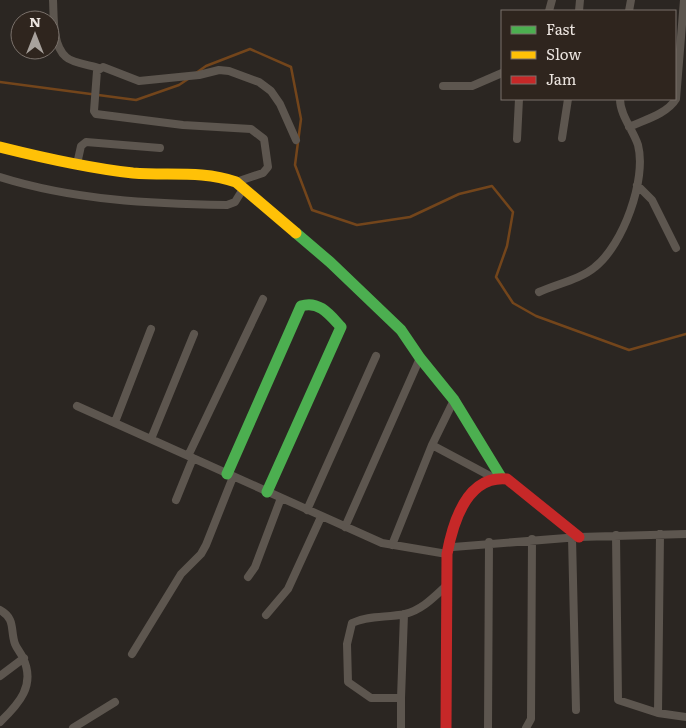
<svg xmlns="http://www.w3.org/2000/svg" width="686" height="728" font-family="Literata,serif">
  <style>
    .lines { fill: none; stroke-linecap: round; stroke-linejoin: round }
    .stream { stroke: #73451b; stroke-width: 2.5 }
    .street { stroke: #5d564f; stroke-width: 8 }
    .fast { stroke: #4caf50; stroke-width: 11 }
    .slow { stroke: #ffc107; stroke-width: 11 }
    .jam { stroke: #c62828; stroke-width: 11 }
  </style>
  <rect width="100%" height="100%" fill="#2b2622"/>
  <g class="lines">
    <path class="stream" d="M 196,73 L 206,66 L 250,49 L 291,67 L 301,119 L 295,165 L 312,210 L 357,225 L 410,217 L 459,194 L 492,186 L 513,212 L 507,246 L 496,277 L 513,303 L 536,316 L 629,350 L 686,334
      M 0,82 L 136,100 L 179,85 L 188,79"/>
    <path class="street" d="M 53,0 C 54,17 52,45 66,57 C 72,63 90,65 99,68
      M 549,11 L 552,0
      M 579,11 L 580,0
      M 629,11 L 631,0
      M 443,86 L 472,86 L 502,73
      M 629,127 C 644,120 667,114 676,99 L 684,0
      M 562,138 L 568,99
      M 517,139 L 519,99
      M 77,164 L 81,146 L 86,142 L 160,148
      M 0,177 C 73,200 152,204 227,205 L 235,202 L 243,189
      M 236,182 L 263,173 L 268,167 L 264,139 L 251,129 L 183,125 L 96,114 L 94,111 L 97,71 L 103,67 L 139,81 L 199,75 L 219,70 L 229,71 L 259,82 L 271,91 L 280,104 L 296,140
      M 637,185 L 652,200 L 676,248
      M 539,292 C 557,284 581,279 595,267 C 623,245 647,179 638,145 C 633,130 620,115 620,99
      M 77,406 L 382,543 L 447,554
      M 115,422 L 151,329
      M 151,439 L 194,334
      M 432,445 L 492,477
      M 188,456 L 263,299
      M 176,500 L 193,458
      M 307,510 L 376,356
      M 345,527 L 420,358
      M 616,535 L 618,700 L 658,713 L 686,717
      M 572,537 L 576,710
      M 448,544 L 453,547 L 579,537 L 686,534
      M 392,545 L 432,445 L 454,400
      M 248,577 L 255,567 L 281,498
      M 0,610 C 16,619 10,630 15,644 C 17,649 21,653 23,658 C 36,685 19,704 0,722
      M 404,614 L 401,698 L 371,698 L 348,682 L 347,644 L 352,623 C 369,615 387,618 405,614 C 422,610 434,597 446,586
      M 266,615 L 288,589 L 321,517
      M 132,654 L 181,574 L 201,554 L 206,545 L 233,477
      M 0,676 L 24,658
      M 658,713 L 660,534
      M 73,728 L 115,702
      M 401,728 L 401,698
      M 488,728 L 489,542
      M 526,728 L 531,719 L 532,539"/>
    <path class="fast" d="M 296,233 L 330,262 L 401,330 L 420,358 L 454,400 L 501,477
      M 227,474 L 301,306 C 319,300 330,315 341,327 L 267,492"/>
    <path class="slow" d="M 0,147 C 44,158 88,168 133,173 C 167,176 202,170 236,182 L 296,233"/>
    <path class="jam" d="M 446,728 L 447,554 C 453,522 467,475 507,479 L 579,537"/>
  </g>
  <rect x="501" y="10" width="175" height="90" fill="#2f251e" stroke="#7a716b"/>
  <rect x="511" y="26" width="25" height="8" fill="#4caf50" stroke="#7a716b"/>
  <text x="546" y="35" font-size="15" fill="#ebe4df">Fast</text>
  <rect x="511" y="51" width="25" height="8" fill="#ffc107" stroke="#7a716b"/>
  <text x="546" y="60" font-size="15" fill="#ebe4df">Slow</text>
  <rect x="511" y="76" width="25" height="8" fill="#c62828" stroke="#7a716b"/>
  <text x="546" y="85" font-size="15" fill="#ebe4df">Jam</text>
  <g transform="translate(35 35)"><circle r="24" fill="#2f251e" stroke="#7a716b"/>
  <path d="M0-4L9 19L0 12L-9 19Z" fill="#a8a29d"/>
  <text y="-8" font-size="14" font-weight="bold" text-anchor="middle" fill="#ebe4df">N</text>
  </g>
</svg>
